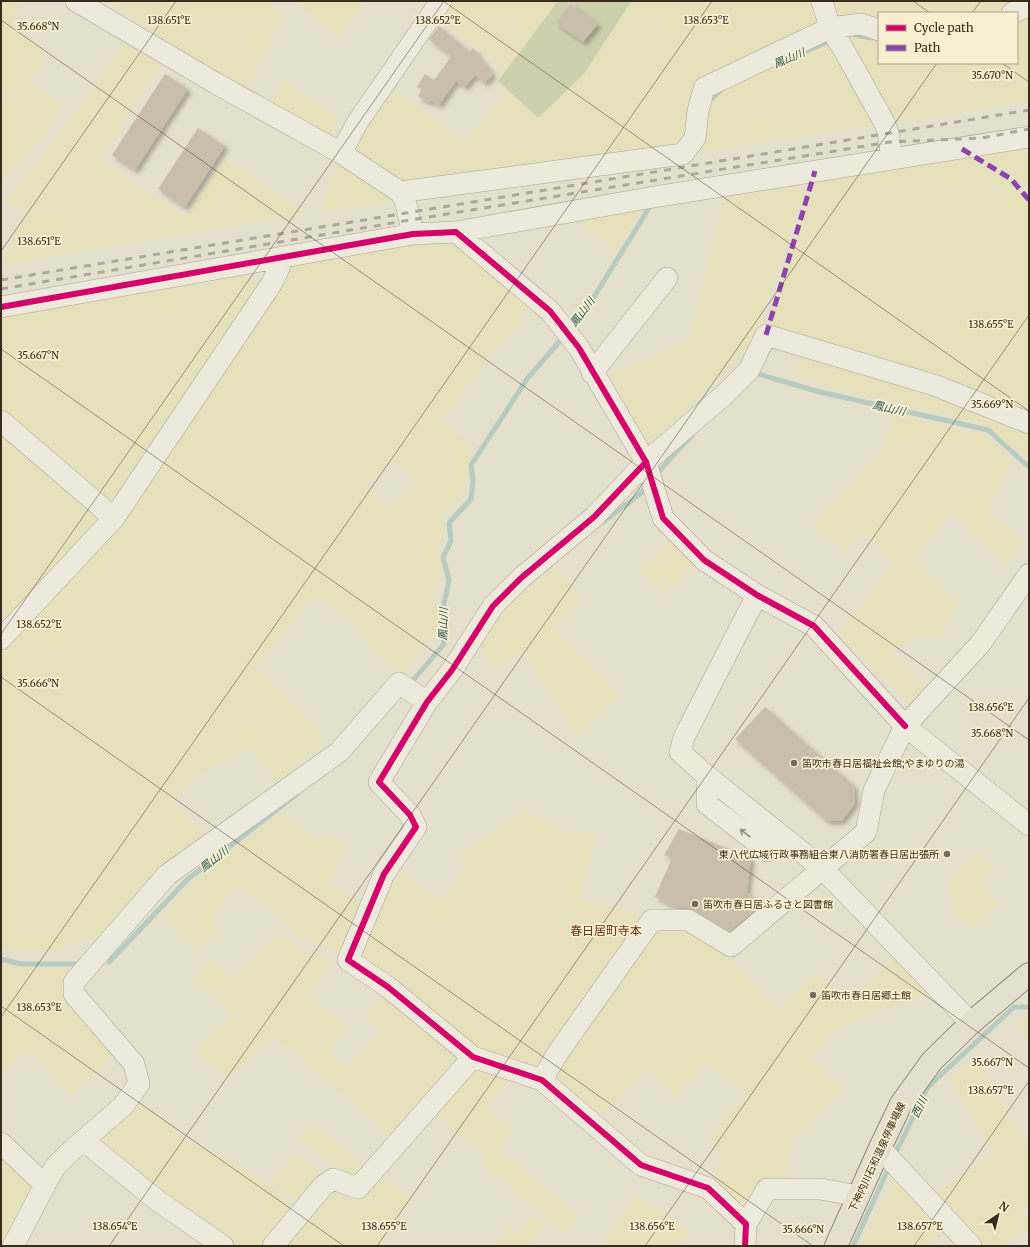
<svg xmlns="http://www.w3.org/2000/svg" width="1030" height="1247" font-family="Merriweather,'Noto Sans JP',serif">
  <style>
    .farmland { fill: #e6e1ba; fill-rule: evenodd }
    .cemetery { fill: #cdd0ac }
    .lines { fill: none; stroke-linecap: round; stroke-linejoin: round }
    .stream { stroke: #b7cbc0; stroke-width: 5 }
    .building { fill: #c9beac; filter: url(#shadow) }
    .minor-casing { stroke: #aaa495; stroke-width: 22 }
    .major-casing { stroke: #8f897b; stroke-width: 24 }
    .minor { stroke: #ede9dd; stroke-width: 21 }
    .major { stroke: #e4dfce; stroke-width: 22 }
    .rail { stroke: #aca89d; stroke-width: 3; stroke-dasharray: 7 7; stroke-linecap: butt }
    .quiet { stroke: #8e44ad; stroke-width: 5; stroke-dasharray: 10 5; stroke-linecap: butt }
    .cycleway-casing { stroke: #f7efd0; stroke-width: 8 }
    .cycleway { stroke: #d6006c; stroke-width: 6 }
    .oneway { stroke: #938a7c }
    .ticks { fill: none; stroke: #392c1c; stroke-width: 1; stroke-opacity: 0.45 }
    .poi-dot { fill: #756b59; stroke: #f7efd0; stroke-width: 1.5 }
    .labels { text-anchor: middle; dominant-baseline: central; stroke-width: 3.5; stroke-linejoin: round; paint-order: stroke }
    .poi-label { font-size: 10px; fill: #392c1c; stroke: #f7efd0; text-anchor: start }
    .street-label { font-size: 10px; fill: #392c1c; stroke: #f7efd0 }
    .water-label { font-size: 11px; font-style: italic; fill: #2b5959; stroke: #f7efd0 }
    .quarter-label { font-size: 12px; fill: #68301a; stroke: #f7efd0 }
    .ticks-label { font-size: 10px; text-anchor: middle; fill: #392c1c; stroke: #f7efd0; stroke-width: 3.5; stroke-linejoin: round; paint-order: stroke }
  </style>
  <defs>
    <filter id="shadow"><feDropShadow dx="3.5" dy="3.5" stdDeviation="2" flood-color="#0004"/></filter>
  </defs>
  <rect width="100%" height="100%" fill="#e5e0cb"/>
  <path class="farmland" d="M 1,1 L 21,1 L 20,8 L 10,24 L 47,52 L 29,81 L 62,105 L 40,142 L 1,180 L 1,106 L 9,93 L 1,87 Z
    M 107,1 L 273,1 L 271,6 L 284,13 L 245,96 L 134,18 Z
    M 294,1 L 365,1 L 340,38 Z
    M 441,1 L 558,1 L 505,71 L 433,13 Z
    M 631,1 L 1029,1 L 1029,102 L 683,154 L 426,197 L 320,212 L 341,153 L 384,82 L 467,143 L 507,90 L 537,118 L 584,74 L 606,42 L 631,2 ZM 879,13 L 1017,13 L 1017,63 L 879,63 Z
    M 127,39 L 161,63 L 100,161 L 185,216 L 225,159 L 305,213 L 2,265 L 24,214 L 6,201 L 49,148 Z
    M 284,81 L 338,119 L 322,143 L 267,108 Z
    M 1029,142 L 1029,192 L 1016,177 L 971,151 Z
    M 962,149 L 1011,179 L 1029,200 L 1029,459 L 982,423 L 836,388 L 794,375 L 804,346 L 766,335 L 815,171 Z
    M 791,182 L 805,191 L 776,275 L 751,349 L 732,365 L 649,447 L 610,374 L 688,341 L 725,196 Z
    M 643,206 L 616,250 L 572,220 Z
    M 439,242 L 461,246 L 533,303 L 441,420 L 469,444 L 469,477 L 455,502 L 442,512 L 445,526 L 438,547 L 441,571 L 434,598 L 438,632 L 403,673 L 380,658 L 356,626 L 315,596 L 255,668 L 292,704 L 315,724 L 325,744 L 277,782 L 252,748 L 205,770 L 173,801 L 205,837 L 110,934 L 55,950 L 1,949 L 1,648 L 224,371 L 293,265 L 374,248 ZM 395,460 L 415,483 L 388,508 L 366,484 Z
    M 241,270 L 261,288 L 109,508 L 1,412 L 1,313 Z
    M 892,415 L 986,435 L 1012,460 L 987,511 L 1025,540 L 1006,565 L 951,512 L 914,560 L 959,605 L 940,639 L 921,635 L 889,652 L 929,690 L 912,706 L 839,633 L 895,562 L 863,531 L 843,552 L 812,524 L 884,449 Z
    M 1,430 L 102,520 L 1,630 Z
    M 674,539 L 693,556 L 692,566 L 663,594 L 639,570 Z
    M 555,567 L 582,598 L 554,628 L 618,695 L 576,737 L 524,650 L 496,671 L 480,649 L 505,608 Z
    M 526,808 L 532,815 L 571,833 L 596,832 L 579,900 L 624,909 L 643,919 L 541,1074 L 499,1063 L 353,959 L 396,868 L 439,901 L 468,868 L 458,857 Z
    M 281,812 L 319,843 L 328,834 L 348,846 L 328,885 L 366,906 L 343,956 L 296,935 L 272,910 L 236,887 L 210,921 L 219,930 L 198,951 L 163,917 L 195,880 Z
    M 977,851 L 994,867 L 980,882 L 999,904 L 970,930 L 954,912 L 947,884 Z
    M 687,927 L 722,951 L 779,1010 L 817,974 L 851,1005 L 896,956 L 932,990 L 835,1029 L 810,1058 L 841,1088 L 807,1128 L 792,1139 L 785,1185 L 746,1218 L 713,1184 L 721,1154 L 710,1137 L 746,1093 L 705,1063 L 675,1095 L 645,1069 L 598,1121 L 547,1079 L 654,929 Z
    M 279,932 L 299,947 L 334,960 L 307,997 L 349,1027 L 329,1051 L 347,1067 L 381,1031 L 364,1017 L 385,993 L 462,1056 L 391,1136 L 276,1037 L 226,1078 L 195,1051 L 232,1016 L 217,999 L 192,981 L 209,960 L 235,979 Z
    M 1,961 L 70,967 L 64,992 L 116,1052 L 97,1072 L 71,1096 L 28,1051 L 1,1072 Z
    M 1029,1016 L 1029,1038 L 1016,1022 Z
    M 974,1059 L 1029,1145 L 1029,1205 L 1021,1209 L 1029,1219 L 1029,1229 L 1003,1246 L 980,1246 L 936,1194 L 993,1154 L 949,1079 Z
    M 474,1065 L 509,1077 L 488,1107 L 513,1130 L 496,1148 L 579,1214 L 564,1233 L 481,1163 L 486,1157 L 434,1114 Z
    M 136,1098 L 188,1141 L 238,1165 L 298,1207 L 264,1246 L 231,1246 L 91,1142 Z
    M 312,1122 L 367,1168 L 351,1181 L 299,1139 Z
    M 296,1153 L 324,1176 L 306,1196 L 295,1199 L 270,1182 Z
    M 1,1156 L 34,1187 L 4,1246 L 1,1246 Z
    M 380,1175 L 407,1194 L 407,1201 L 382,1243 L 382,1246 L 283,1246 L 325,1195 L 335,1193 L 346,1199 L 357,1197 Z
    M 895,1177 L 940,1226 L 927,1246 L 861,1246 Z
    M 634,1195 L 690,1230 L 680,1246 L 601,1246 Z
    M 532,1215 L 545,1225 L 529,1244 L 531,1246 L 494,1246 L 502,1237 L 503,1222 L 516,1233 Z"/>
  <path class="cemetery" d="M 558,1 L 631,1 L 631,2 L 584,74 L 538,118 L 498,81 Z"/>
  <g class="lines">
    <path class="stream" d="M 850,34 L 872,38
      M 802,53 L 832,40
      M 708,102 L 721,90
      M 570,329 L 586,310 L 652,203
      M 754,374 L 755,373 L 816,391 L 988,430 L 1029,467
      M 655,476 L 677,451 L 692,436
      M 603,522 L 640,494 L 648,485
      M 410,684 L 444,644 L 443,609 L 449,580 L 443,557 L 451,541 L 449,523 L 471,499 L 473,481 L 471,465 L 527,379 L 564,336
      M 1,959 L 21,964 L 77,964
      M 109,962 L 188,879 L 297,794
      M 894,1156 L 928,1087 L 1014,1007 L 1029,1007
      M 853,1246 L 890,1165"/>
  </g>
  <path class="building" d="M 570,4 L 598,24 L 583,42 L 556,23 Z
    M 439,26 L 470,52 L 473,48 L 493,74 L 485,83 L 475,75 L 465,87 L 456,81 L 439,105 L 431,100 L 429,103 L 418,96 L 422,90 L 417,87 L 425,74 L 434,80 L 451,57 L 429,39 Z
    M 165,74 L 188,89 L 135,170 L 112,155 Z
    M 198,128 L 225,146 L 185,207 L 158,189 Z
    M 765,707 L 854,786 L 855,803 L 842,821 L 827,821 L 735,739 Z
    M 679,829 L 751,858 L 747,893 L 764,903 L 730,931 L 694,910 L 688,908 L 678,908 L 655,897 L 672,858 L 664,855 Z"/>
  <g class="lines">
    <defs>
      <path id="minor" d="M 76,1 L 217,84 L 341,153 L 400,192 L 405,200 L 413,234
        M 822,1 L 830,28 L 844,50 L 885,124 L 888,133 L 892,158
        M 1012,13 L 1029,6
        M 341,153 L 357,123 L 441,1
        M 400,192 L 683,154 L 695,138 L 698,111 L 704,88 L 830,28 L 861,24 L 879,30
        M 456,232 L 648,198 L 1029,137
        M 1,307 L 413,234 L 456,232 L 550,311 L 579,348 L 646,462 L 663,518 L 704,560 L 757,595 L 814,626 L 905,726 L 981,643 L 1029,574
        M 592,373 L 667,278
        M 1,421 L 114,518
        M 757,595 L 684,737 L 680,752 L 707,776 L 823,869 L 971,1023
        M 1,639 L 114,518 L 272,283 L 284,257
        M 707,776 L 707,804 L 768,851 L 790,843
        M 542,1080 L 557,1054 L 652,920 L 688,920 L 731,946 L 866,832 L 874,790 L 905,726 L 1029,825
        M 84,1141 L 158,1201 L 223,1246
        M 1,1143 L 45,1185 L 55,1167 L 71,1151 L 123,1106 L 139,1084 L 134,1064 L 74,994 L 74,982 L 167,875 L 339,752 L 399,683 L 427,702
        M 880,1148 L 971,1246
        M 746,1224 L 767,1189 L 820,1189 L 859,1196
        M 13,1246 L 45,1185
        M 273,1246 L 323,1186 L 333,1179 L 358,1188 L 473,1057
        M 745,1246 L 746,1224 L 708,1188 L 641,1165 L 542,1080 L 473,1057 L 388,987 L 348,960 L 384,874 L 416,827 L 410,815 L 379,782 L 427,702 L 452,670 L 493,606 L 521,578 L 594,517 L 646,462 L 724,395 L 749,370 L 766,335 L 934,385 L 1029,423"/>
      <path id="major" d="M 836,1246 L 880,1148 L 901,1104 L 932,1061 L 971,1023 L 1029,974"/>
    </defs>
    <use href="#minor" class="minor-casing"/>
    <use href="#major" class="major-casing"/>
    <use href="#minor" class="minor"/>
    <use href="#major" class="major"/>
    <path class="rail" d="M 1,280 L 1029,110
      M 1,289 L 410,220 L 890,142 L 982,138 L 1029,129"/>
    <path class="quiet" d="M 962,149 L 1011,179 L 1029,200
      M 766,335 L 815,171"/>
    <defs>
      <path id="cycleway" d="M 1,307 L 413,234 L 456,232 L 550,311 L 579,348 L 646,462 L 663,518 L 704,560 L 757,595 L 814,626 L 905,726
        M 646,462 L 594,517 L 521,578 L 493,606 L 452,670 L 427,702 L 379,782 L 410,815 L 416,827 L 384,874 L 348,960 L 388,987 L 473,1057 L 542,1080 L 641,1165 L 708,1188 L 746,1224 L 745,1246"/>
    </defs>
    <use href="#cycleway" class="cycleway-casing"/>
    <use href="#cycleway" class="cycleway"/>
  </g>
  <defs><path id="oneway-shaft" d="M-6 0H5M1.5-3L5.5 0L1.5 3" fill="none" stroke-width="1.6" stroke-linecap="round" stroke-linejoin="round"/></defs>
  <use class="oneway" href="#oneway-shaft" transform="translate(745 833) rotate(-142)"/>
  <path class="ticks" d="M 443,1 L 1029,411M 913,1 L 930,13M 972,13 L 981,1M 1,20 L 1029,740M 1002,63 L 1029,82M 1,251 L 176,1M 1,349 L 1029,1068M 1,634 L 444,1M 1,677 L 813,1246M 1,1006 L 344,1246M 1,1017 L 712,1M 109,1246 L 937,63M 377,1246 L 1029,315M 645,1246 L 1029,698M 914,1246 L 1029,1081"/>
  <g class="poi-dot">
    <circle cx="794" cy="763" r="4"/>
    <circle cx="947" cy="854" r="4"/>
    <circle cx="695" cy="904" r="4"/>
    <circle cx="813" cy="995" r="4"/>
  </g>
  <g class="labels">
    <g class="poi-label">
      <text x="802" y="763">笛吹市春日居福祉会館;やまゆりの湯</text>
      <text x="939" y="854" text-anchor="end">東八代広域行政事務組合東八消防署春日居出張所</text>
      <text x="703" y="904">笛吹市春日居ふるさと図書館</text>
      <text x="821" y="995">笛吹市春日居郷土館</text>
    </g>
    <g class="street-label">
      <text transform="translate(877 1157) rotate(-65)">下神内川石和温泉停車場線</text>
    </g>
    <g class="water-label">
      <text transform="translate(789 58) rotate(-22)">鳳山川</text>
      <text transform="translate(582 312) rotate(-53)">鳳山川</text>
      <text transform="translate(889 408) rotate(13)">鳳山川</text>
      <text transform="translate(443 624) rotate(-88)">鳳山川</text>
      <text transform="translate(214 859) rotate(-38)">鳳山川</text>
      <text transform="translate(919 1107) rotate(-65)">西川</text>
    </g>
    <g class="quarter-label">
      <text x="606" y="930">春日居町寺本</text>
    </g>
  </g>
  <g class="ticks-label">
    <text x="169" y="24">138.651°E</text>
    <text x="438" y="24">138.652°E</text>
    <text x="706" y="24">138.653°E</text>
    <text x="38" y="30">35.668°N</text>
    <text x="992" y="79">35.670°N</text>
    <text x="39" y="245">138.651°E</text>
    <text x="991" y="328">138.655°E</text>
    <text x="38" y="359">35.667°N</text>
    <text x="992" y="408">35.669°N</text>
    <text x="39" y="628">138.652°E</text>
    <text x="38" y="687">35.666°N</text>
    <text x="991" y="711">138.656°E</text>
    <text x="992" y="737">35.668°N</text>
    <text x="39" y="1011">138.653°E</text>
    <text x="992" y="1066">35.667°N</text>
    <text x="991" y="1094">138.657°E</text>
    <text x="115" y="1230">138.654°E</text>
    <text x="384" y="1230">138.655°E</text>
    <text x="652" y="1230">138.656°E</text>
    <text x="920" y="1230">138.657°E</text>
    <text x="803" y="1233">35.666°N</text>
  </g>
  <rect width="1030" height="1247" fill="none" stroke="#392c1c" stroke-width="4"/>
  <rect x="878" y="12" width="140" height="52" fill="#f7efd0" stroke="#aba188"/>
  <rect x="886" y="25" width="20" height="6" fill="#d6006c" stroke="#aba188"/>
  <text x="914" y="32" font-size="12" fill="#392c1c">Cycle path</text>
  <rect x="886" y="45" width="20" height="6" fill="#8e44ad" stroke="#aba188"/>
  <text x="914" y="52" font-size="12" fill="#392c1c">Path</text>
  <g transform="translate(998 1215) rotate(35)" stroke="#f7efd0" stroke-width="3" paint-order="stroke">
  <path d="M0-3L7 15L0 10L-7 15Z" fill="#392c1c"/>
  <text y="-6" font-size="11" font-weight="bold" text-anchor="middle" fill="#392c1c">N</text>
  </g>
</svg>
